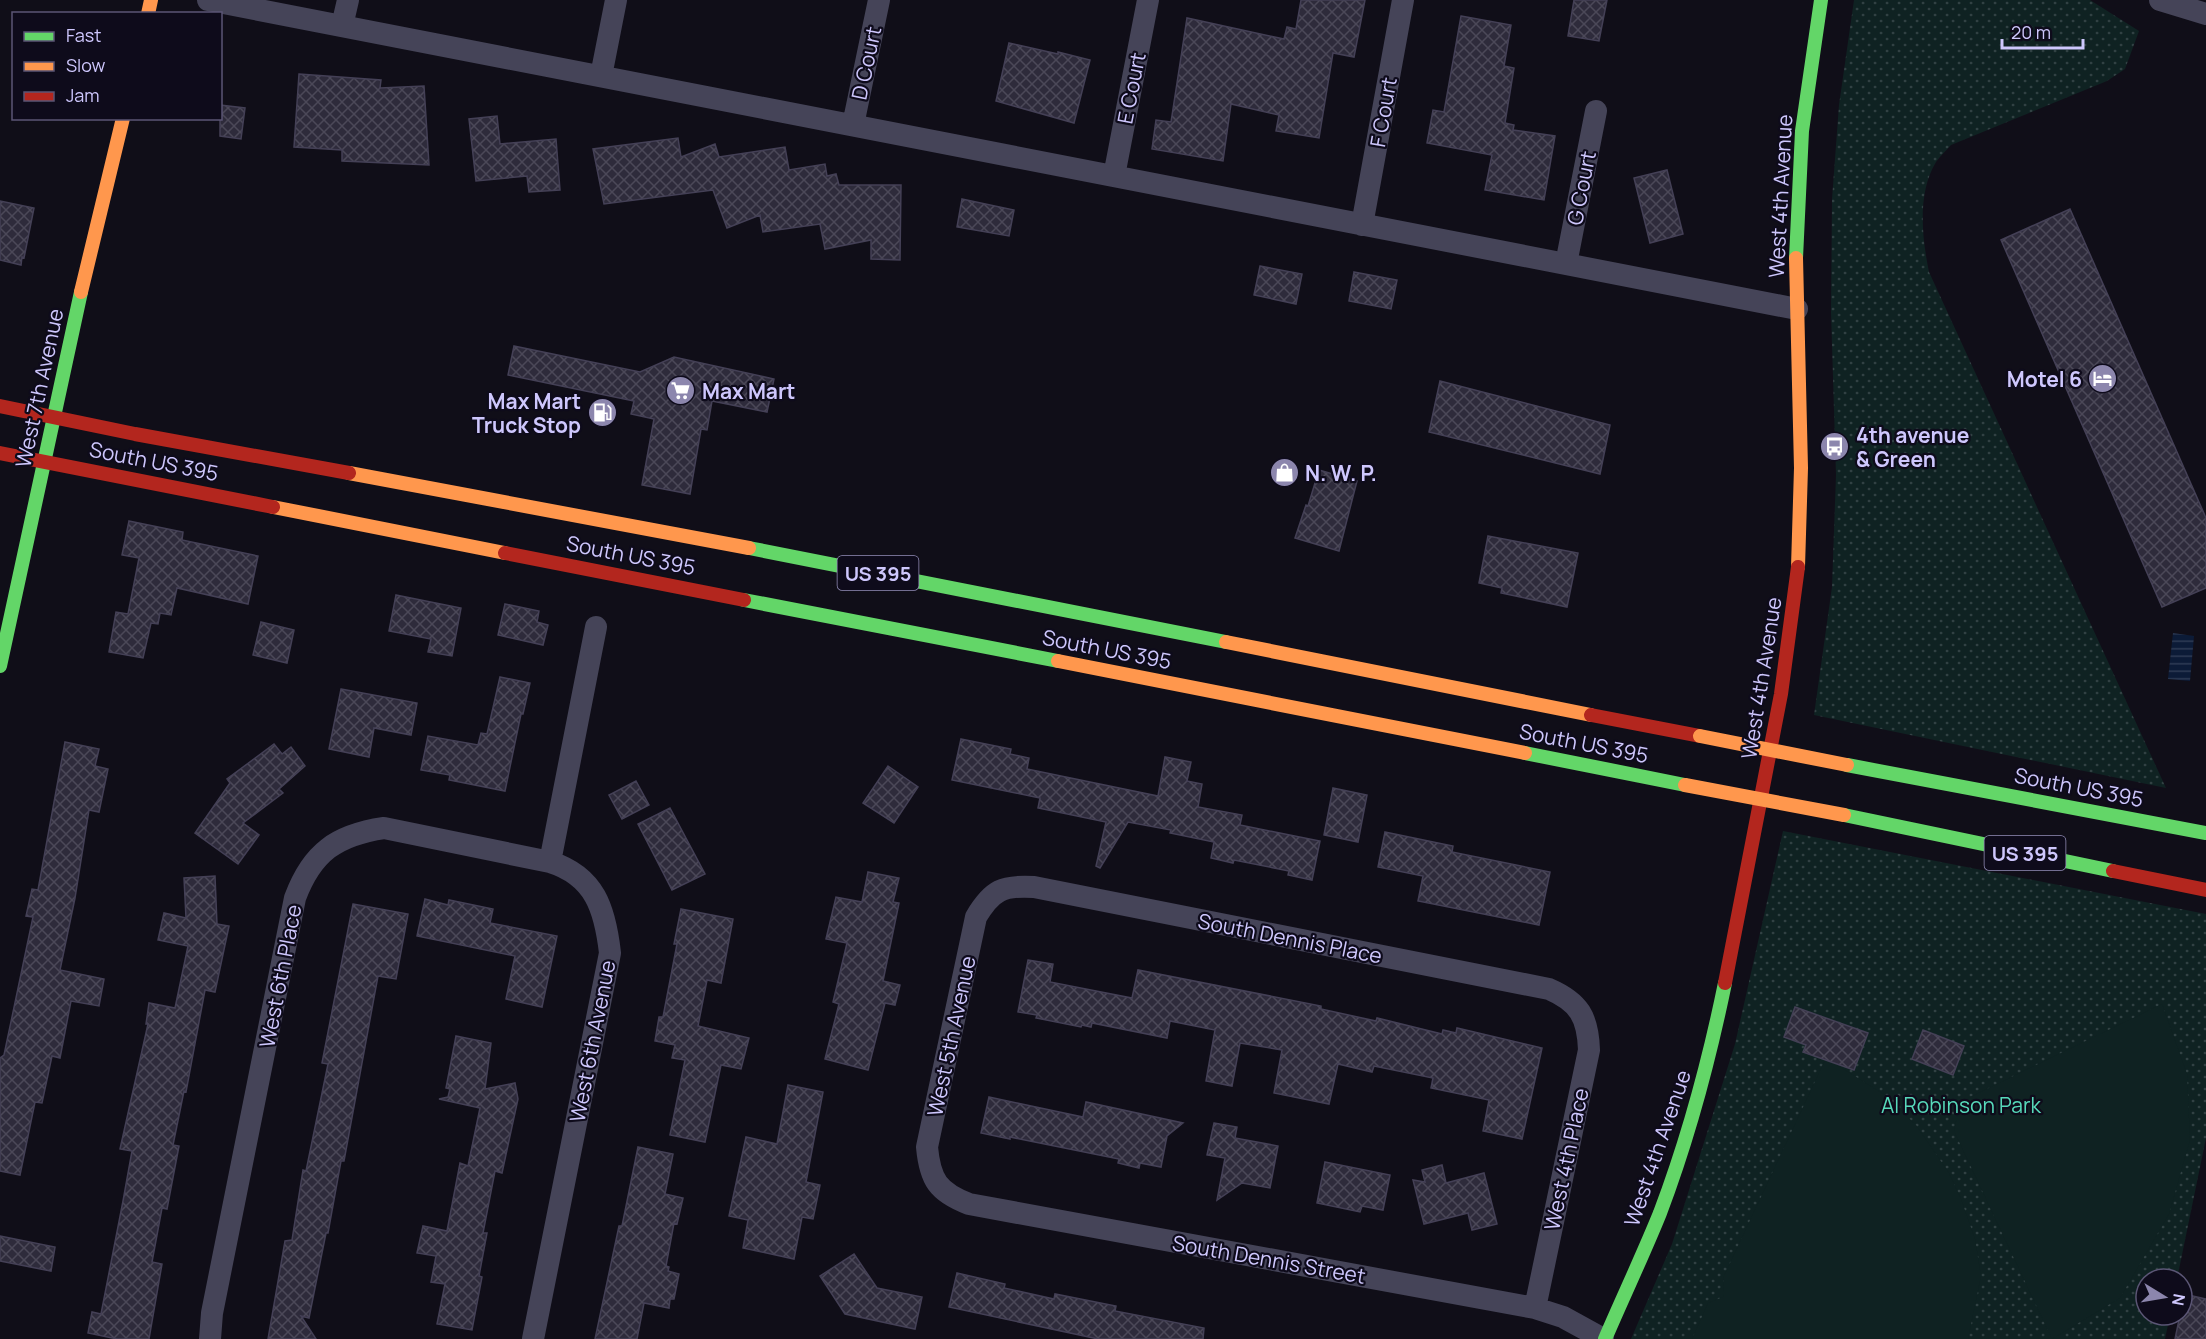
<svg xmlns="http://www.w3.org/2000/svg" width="2206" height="1339" font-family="Manrope,sans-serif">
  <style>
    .grass { fill: url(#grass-dots) }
    .pitch { fill: #0f2222 }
    .water { fill: url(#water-rules) }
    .building { fill: url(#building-cross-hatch); stroke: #444056; stroke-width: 1.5 }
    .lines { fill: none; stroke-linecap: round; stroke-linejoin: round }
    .street { stroke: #454458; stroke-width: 22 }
    .fast { stroke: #63d668; stroke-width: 14 }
    .slow { stroke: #ff974d; stroke-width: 14 }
    .jam { stroke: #b3261e; stroke-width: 14 }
    .slow-bridge { stroke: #ff974d; stroke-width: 14 }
    .labels { text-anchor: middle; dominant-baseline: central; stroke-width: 4.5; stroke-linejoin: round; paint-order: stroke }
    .shield { fill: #0e0b1b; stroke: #948fb9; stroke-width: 1.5 }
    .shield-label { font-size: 20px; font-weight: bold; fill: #cec7fd }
    .street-label { font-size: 21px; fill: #cec7fd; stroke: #0e0b1b }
    .poi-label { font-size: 21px; font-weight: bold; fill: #cec7fd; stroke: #0e0b1b; text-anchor: start }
    .park-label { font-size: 21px; fill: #57d9ba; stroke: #0e0b1b }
  </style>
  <defs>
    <pattern id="grass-dots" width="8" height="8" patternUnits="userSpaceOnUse" patternTransform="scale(1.5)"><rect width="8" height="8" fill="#0f2222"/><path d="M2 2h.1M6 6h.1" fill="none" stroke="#314143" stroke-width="1.8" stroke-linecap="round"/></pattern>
    <pattern id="water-rules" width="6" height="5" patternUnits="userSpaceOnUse" patternTransform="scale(1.5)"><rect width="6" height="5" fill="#0c1b37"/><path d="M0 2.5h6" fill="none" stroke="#2e3b55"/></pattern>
    <pattern id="building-cross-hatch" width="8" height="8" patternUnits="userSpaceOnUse" patternTransform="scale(1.5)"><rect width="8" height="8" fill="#2e2b3b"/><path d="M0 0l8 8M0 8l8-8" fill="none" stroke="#4b4858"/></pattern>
  </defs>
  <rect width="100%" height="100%" fill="#100e18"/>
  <path class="grass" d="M 1854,0 L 2090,0 L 2139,31 L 2125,69 L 2107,81 L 1951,145 C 1946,151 1940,156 1936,162 C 1917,193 1922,238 1929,272 L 2166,788 L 1814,715 L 1832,587 L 1836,475 L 1831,312 L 1832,199 L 1839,105 Z
    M 1783,831 L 2206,914 L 2206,1138 L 2177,1279 L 2146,1279 L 2146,1315 L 2170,1315 L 2165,1339 L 1631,1339 L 1672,1244 L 1735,1044 Z"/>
  <path class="pitch" d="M 2162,1004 L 2187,1074 L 2190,1140 L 2169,1214 L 2120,1298 L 2052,1339 L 1954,1131 L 1960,1102 Z
    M 1826,1058 L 1885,1095 L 1916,1125 L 1949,1173 L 1961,1199 L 1975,1239 L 1981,1276 L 1968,1339 L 1692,1339 L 1708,1303 L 1723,1297 L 1724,1276 Z"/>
  <path class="water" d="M 2173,633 L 2194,636 L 2190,681 L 2168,679 Z"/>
  <path class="building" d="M 1301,0 L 1365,0 L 1354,57 L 1333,53 L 1319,138 L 1276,131 L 1279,115 L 1231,104 L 1223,161 L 1152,149 L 1156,120 L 1171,122 L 1187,18 L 1284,39 L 1287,27 L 1296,29 Z
    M 1574,0 L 1607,0 L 1599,41 L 1568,36 Z
    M 1461,16 L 1511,25 L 1504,66 L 1514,68 L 1505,123 L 1514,125 L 1513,130 L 1555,136 L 1544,200 L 1485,190 L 1492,155 L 1427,143 L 1433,110 L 1444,112 Z
    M 1009,43 L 1058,54 L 1058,52 L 1090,60 L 1074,123 L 996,101 Z
    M 299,74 L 381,80 L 380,88 L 424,86 L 429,165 L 342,161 L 342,150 L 294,147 Z
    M 220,105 L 245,108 L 241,139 L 220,136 Z
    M 497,116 L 500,144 L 556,139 L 560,190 L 529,192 L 527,176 L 476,181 L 469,119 Z
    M 678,138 L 681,157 L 715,144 L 719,157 L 785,147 L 789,170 L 825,164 L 827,176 L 836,174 L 839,185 L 901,185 L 900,260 L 871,259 L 871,240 L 825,249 L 820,224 L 763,232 L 760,215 L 727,228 L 713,190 L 604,204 L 593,149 Z
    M 1667,170 L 1683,234 L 1650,243 L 1634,178 Z
    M 962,199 L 1014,210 L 1009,236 L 957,227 Z
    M 0,201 L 34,208 L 24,258 L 22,257 L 21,265 L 0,260 Z
    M 2070,209 L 2206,518 L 2206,588 L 2162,607 L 2001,240 Z
    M 1260,266 L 1302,274 L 1296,304 L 1254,295 Z
    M 1354,272 L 1397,280 L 1391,309 L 1349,301 Z
    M 514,346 L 640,372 L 674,357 L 774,379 L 767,412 L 712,401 L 707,430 L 701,429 L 690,494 L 642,485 L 654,419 L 631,414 L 634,401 L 508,375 Z
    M 1440,381 L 1610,425 L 1600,474 L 1429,432 Z
    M 1319,470 L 1357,481 L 1339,551 L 1295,538 L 1306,505 L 1308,506 Z
    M 129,521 L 183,532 L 182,540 L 258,556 L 248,604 L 177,588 L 171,615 L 160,613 L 158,624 L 151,623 L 143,658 L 109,652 L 116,612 L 128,614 L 139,558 L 122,555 Z
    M 1488,536 L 1578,553 L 1567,607 L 1501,593 L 1502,588 L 1479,583 Z
    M 396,595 L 461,608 L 452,656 L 428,652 L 431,639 L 389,631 Z
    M 505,604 L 539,611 L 537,622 L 548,625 L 543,645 L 498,635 Z
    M 261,622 L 294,630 L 287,663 L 253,655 Z
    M 500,677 L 530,683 L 523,714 L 521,714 L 505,791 L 449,780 L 450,775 L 421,770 L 428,736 L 478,745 L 481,733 L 487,734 Z
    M 341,689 L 417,703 L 411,735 L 374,728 L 369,757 L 329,749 Z
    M 961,739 L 1011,749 L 1010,754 L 1029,758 L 1027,769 L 1158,796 L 1165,757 L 1191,762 L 1187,781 L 1202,784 L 1198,807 L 1242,815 L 1240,825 L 1320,841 L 1312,880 L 1288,875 L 1289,871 L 1234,860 L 1233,863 L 1211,858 L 1214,842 L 1170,833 L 1171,830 L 1128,822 L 1100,868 L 1096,866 L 1106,822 L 1038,808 L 1040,798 L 952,780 Z
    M 65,742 L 99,749 L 95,766 L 108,769 L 99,812 L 89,810 L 75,898 L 60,970 L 104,979 L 99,1006 L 71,1001 L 60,1058 L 52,1056 L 42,1103 L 35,1102 L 20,1175 L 0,1171 L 0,1058 L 4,1055 L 33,917 L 26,916 L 32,889 L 38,890 Z
    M 274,744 L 282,754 L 291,747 L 305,766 L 279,789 L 283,793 L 243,823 L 259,835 L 238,864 L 195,833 L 230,783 L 227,779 Z
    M 888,766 L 918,787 L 894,823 L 863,803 Z
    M 636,781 L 649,805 L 622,819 L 609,795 Z
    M 1333,788 L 1367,795 L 1358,842 L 1324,835 Z
    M 670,808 L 705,874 L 672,890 L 638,824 Z
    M 1385,832 L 1453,846 L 1452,852 L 1550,872 L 1539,925 L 1418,901 L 1423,876 L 1378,867 Z
    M 868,872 L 899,878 L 893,902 L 899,903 L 883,981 L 900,985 L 895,1005 L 885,1003 L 868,1070 L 825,1059 L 839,1004 L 833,1002 L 847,943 L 826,939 L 836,897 L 862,902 Z
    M 215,876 L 217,924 L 229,926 L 215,992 L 205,990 L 186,1092 L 184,1091 L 173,1145 L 179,1146 L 167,1209 L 162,1208 L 152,1262 L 162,1264 L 149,1339 L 117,1339 L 88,1333 L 92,1312 L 101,1314 L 123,1201 L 132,1151 L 120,1149 L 148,1024 L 146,1024 L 149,1003 L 175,1008 L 188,946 L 158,940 L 164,913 L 186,918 L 184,878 Z
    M 425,899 L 448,905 L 449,900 L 493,909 L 490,923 L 557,936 L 542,1007 L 506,999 L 515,956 L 417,936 Z
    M 353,904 L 408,914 L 396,979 L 378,976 L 344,1161 L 341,1161 L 328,1233 L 326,1233 L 309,1318 L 301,1316 L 316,1339 L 268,1339 L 285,1241 L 292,1240 L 303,1170 L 306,1171 L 328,1064 L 322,1063 Z
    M 681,909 L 733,919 L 721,983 L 707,980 L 698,1026 L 749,1038 L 741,1069 L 721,1065 L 705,1142 L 670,1135 L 685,1060 L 672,1058 L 675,1045 L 655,1041 L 659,1017 L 663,1017 L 677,944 L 674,944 Z
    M 1028,960 L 1053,964 L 1050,982 L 1132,998 L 1138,970 L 1321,1006 L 1321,1009 L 1376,1021 L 1377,1018 L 1442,1034 L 1443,1030 L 1456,1033 L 1457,1028 L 1542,1048 L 1522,1139 L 1483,1131 L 1489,1100 L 1431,1088 L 1433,1078 L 1374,1066 L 1372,1072 L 1338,1064 L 1329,1104 L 1274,1093 L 1282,1050 L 1240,1043 L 1232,1086 L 1206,1081 L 1215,1030 L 1170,1021 L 1167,1038 L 1092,1023 L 1091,1027 L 1082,1025 L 1081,1027 L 1036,1018 L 1037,1015 L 1018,1012 Z
    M 1795,1007 L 1868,1033 L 1854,1070 L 1803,1052 L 1806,1045 L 1784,1037 Z
    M 1923,1030 L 1964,1046 L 1953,1075 L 1912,1059 Z
    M 456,1036 L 491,1043 L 485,1089 L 515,1083 L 518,1099 L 502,1173 L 495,1171 L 483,1233 L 487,1233 L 479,1276 L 482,1277 L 472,1330 L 437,1324 L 445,1284 L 431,1282 L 436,1256 L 417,1253 L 423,1226 L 447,1231 L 460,1163 L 468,1166 L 480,1108 L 439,1099 L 448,1097 L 450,1089 L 446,1088 Z
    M 788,1085 L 823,1092 L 806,1182 L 820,1185 L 813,1219 L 802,1217 L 794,1259 L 743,1248 L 748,1220 L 729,1216 L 746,1137 L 777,1144 Z
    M 989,1097 L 1083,1117 L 1086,1102 L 1183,1123 L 1167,1136 L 1161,1167 L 1140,1163 L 1139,1168 L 1118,1163 L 1119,1159 L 1010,1137 L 1010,1139 L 981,1133 Z
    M 1214,1123 L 1237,1127 L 1235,1138 L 1278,1146 L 1270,1188 L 1242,1183 L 1217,1200 L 1225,1158 L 1207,1155 Z
    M 638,1147 L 673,1154 L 665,1194 L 683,1198 L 677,1224 L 674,1223 L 666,1266 L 669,1267 L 668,1271 L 679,1274 L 674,1299 L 670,1299 L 669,1308 L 644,1303 L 637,1339 L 595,1339 L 619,1226 L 622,1226 Z
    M 1325,1162 L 1390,1175 L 1383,1210 L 1362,1206 L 1360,1212 L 1317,1203 Z
    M 1442,1165 L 1446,1183 L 1484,1173 L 1497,1224 L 1472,1230 L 1468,1213 L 1424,1224 L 1413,1180 L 1425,1182 L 1422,1170 Z
    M 0,1236 L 55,1247 L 51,1271 L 0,1261 Z
    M 854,1254 L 877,1288 L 922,1297 L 915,1329 L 845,1314 L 820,1276 Z
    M 957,1273 L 1005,1284 L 1004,1288 L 1054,1299 L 1055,1294 L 1116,1306 L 1115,1311 L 1204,1328 L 1203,1339 L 1098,1339 L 949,1307 Z
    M 2184,1294 L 2206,1299 L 2206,1339 L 2175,1339 L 2180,1315 L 2182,1315 Z"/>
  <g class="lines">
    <path class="street" d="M 208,0 L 1797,309
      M 2160,0 L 2206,14
      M 342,26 L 348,0
      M 601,76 L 616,0
      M 853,125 L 879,0
      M 1114,176 L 1148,0
      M 1362,225 L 1403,0
      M 1566,264 L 1596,111
      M 1535,1308 L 1589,1050 C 1588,1017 1579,1002 1549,989 L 1034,887 C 1003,885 992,890 976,917 L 927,1147 C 930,1180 938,1192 969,1204 L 1535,1308 L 1563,1317 L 1603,1339
      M 210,1339 L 212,1313 L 295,898 C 312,852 337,835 384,828 L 550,862
      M 533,1339 L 610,953 C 605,909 595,876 550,862 L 596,627"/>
    <path class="fast" d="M 1796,258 L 1802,131 L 1821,0
      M 749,548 L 1226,642
      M 744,600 L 1058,661
      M 0,666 L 81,292
      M 1525,753 L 1685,785
      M 1847,765 L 2206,833
      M 1844,815 L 2113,871
      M 1605,1339 C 1623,1297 1643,1255 1660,1213 C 1688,1139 1709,1061 1725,983"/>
    <path class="slow" d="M 148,14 L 151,0
      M 1796,258 L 1801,468 L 1798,567
      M 81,292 L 123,118
      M 349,473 L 749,548
      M 273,507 L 505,553
      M 1226,642 L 1591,715
      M 1058,661 L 1525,753"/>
    <path class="jam" d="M 0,406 L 135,434 L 349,473
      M 0,453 L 273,507
      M 505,553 L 744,600
      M 1591,715 L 1700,736
      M 2113,871 L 2206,890
      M 1725,983 L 1781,694 L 1798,567"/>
    <path class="slow-bridge" d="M 1700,736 L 1847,765
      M 1685,785 L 1844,815"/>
  </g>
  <defs>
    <symbol id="hotel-disc" viewBox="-11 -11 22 22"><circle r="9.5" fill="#8c86ad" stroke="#0e0b1b"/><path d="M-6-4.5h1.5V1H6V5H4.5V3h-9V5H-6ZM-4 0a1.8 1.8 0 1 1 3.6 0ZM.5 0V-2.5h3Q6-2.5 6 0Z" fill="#fff"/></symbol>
    <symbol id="supermarket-disc" viewBox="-11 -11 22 22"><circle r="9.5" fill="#8c86ad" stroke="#0e0b1b"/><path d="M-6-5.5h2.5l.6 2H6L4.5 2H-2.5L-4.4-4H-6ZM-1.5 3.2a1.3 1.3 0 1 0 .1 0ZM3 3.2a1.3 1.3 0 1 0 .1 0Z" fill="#fff"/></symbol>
    <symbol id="fuel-disc" viewBox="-11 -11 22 22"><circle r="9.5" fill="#8c86ad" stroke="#0e0b1b"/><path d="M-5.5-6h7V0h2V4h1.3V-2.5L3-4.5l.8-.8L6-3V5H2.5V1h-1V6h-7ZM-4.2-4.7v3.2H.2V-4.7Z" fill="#fff"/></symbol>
    <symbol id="bus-disc" viewBox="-11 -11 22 22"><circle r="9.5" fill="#8c86ad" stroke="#0e0b1b"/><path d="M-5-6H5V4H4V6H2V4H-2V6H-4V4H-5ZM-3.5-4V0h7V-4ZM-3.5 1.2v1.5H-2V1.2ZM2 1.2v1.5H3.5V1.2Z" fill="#fff"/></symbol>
    <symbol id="shop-disc" viewBox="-11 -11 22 22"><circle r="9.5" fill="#8c86ad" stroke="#0e0b1b"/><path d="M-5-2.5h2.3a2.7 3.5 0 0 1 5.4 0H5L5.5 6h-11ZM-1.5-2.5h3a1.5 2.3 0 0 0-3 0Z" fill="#fff"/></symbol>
  </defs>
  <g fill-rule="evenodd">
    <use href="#hotel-disc" x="2086" y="362" width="33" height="33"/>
    <use href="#supermarket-disc" x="664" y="374" width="33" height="33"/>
    <use href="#fuel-disc" x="586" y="396" width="33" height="33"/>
    <use href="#bus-disc" x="1818" y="430" width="33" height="33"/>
    <use href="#shop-disc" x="1268" y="456" width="33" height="33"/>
  </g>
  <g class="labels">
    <g class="shield">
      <rect x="837.5" y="556" width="81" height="34" rx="4.5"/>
      <rect x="1984.5" y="836" width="81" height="34" rx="4.5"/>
    </g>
    <g class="shield-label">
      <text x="878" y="573">US 395</text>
      <text x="2025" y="853">US 395</text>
    </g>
    <g class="street-label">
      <text transform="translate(866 63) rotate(-78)">D Court</text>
      <text transform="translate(1131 88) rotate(-79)">E Court</text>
      <text transform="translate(1383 112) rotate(-80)">F Court</text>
      <text transform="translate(1581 188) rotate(-79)">G Court</text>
      <text transform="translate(1780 196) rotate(-87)">West 4th Avenue</text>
      <text transform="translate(39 388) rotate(-78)">West 7th Avenue</text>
      <text transform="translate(154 461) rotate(11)">South US 395</text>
      <text transform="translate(631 555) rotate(11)">South US 395</text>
      <text transform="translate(1107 649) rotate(11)">South US 395</text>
      <text transform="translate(1761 678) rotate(-81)">West 4th Avenue</text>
      <text transform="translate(1584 743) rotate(11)">South US 395</text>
      <text transform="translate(2079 787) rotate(11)">South US 395</text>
      <text transform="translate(1290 938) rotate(11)">South Dennis Place</text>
      <text transform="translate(280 976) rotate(-79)">West 6th Place</text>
      <text transform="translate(951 1036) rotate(-78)">West 5th Avenue</text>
      <text transform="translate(592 1041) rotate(-79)">West 6th Avenue</text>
      <text transform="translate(1657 1148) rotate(-71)">West 4th Avenue</text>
      <text transform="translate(1566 1159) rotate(-78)">West 4th Place</text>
      <text transform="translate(1269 1259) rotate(10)">South Dennis Street</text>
    </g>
    <g class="poi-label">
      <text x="2082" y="379" text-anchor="end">Motel 6</text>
      <text x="702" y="391">Max Mart</text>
      <text x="581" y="401" text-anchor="end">Max Mart<tspan x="581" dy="24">Truck Stop</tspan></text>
      <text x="1856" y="435">4th avenue<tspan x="1856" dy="24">&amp; Green</tspan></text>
      <text x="1305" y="473">N. W. P.</text>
    </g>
    <g class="park-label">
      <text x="1961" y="1105">Al Robinson Park</text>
    </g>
  </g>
  <rect x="12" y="12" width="210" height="108" fill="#0e0b1b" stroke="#5b5675" stroke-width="1.5"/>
  <rect x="24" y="32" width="30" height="9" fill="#63d668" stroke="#5b5675" stroke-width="1.5"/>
  <text x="66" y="42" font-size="18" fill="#cec7fd">Fast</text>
  <rect x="24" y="62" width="30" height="9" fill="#ff974d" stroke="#5b5675" stroke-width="1.5"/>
  <text x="66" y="72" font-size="18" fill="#cec7fd">Slow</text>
  <rect x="24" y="92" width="30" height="9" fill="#b3261e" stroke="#5b5675" stroke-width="1.5"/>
  <text x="66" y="102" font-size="18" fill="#cec7fd">Jam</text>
  <g transform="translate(2164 1297) rotate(101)"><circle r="28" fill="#0e0b1b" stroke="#5b5675" stroke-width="1.5"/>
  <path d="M0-4.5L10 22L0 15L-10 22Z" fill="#8c86ad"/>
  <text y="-9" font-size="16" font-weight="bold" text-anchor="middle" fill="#cec7fd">N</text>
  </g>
  <path d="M2002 39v9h81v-9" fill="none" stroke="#cec7fd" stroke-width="3"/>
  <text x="2011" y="39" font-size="18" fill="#cec7fd" stroke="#0e0b1b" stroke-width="4.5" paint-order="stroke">20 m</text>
</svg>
